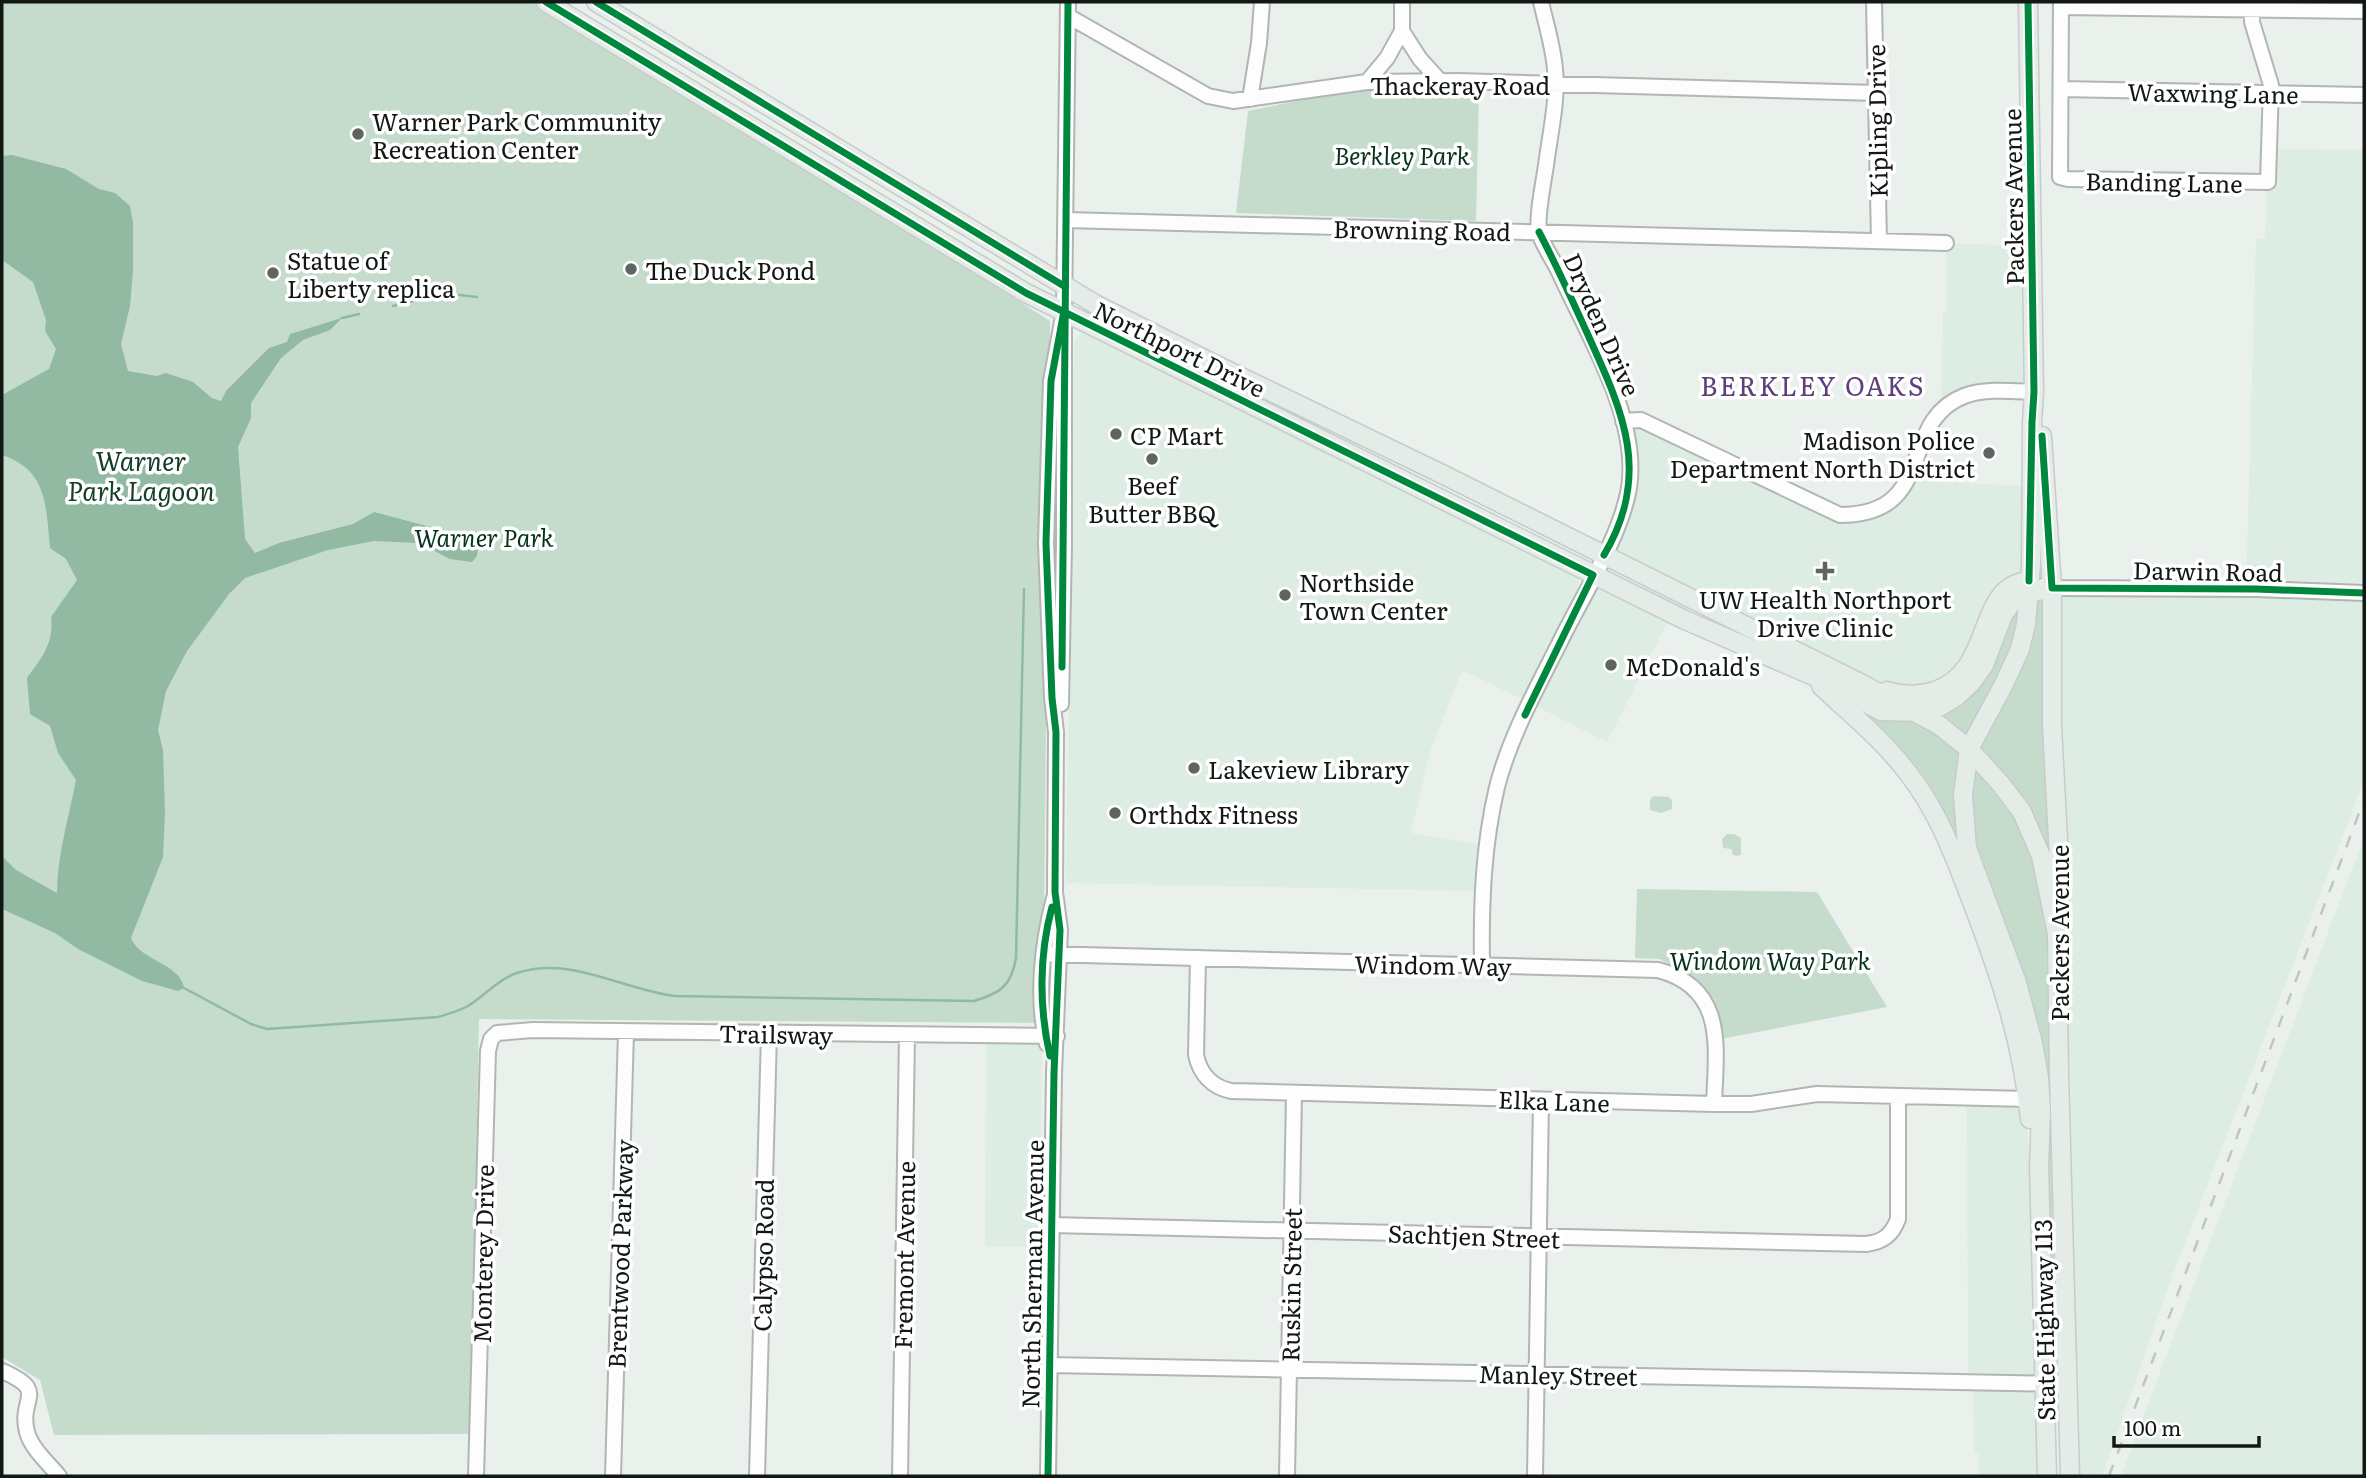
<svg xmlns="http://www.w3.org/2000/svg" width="2366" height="1478" font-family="Literata,serif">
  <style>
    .built { fill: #ddede3 }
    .green { fill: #c5dccd }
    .water { fill: #92b9a2 }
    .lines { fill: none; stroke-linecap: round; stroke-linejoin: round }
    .stream { stroke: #92b9a2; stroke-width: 2.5 }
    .minor-casing { stroke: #b1b6b2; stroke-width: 18 }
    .major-casing { stroke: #c8cbc9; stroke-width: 21 }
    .minor { stroke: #fcfdfc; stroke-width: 14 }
    .major { stroke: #e3ece7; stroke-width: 18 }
    .rail { stroke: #c3c5c3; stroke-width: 2.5; stroke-dasharray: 12 12; stroke-linecap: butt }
    .cycleway-casing { stroke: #fff; stroke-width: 11 }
    .cycleway { stroke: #00873e; stroke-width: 7 }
    .poi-dot { fill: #5e6460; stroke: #fff; stroke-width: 2.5 }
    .labels { text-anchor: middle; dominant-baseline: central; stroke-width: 7; stroke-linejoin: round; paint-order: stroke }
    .street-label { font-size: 24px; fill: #121814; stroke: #fff }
    .poi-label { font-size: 24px; fill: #121814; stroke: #fff; text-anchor: start }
    .park-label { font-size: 24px; font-style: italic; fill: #05331d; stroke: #fff }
    .neighbourhood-label { font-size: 26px; letter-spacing: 2px; fill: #5e3f7a; stroke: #fff }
    .water-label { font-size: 26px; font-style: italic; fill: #144029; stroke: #fff }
  </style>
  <rect width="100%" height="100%" fill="#eaf0ec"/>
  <path class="built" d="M 2269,149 L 2364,150 L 2364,781 L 2173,1274 L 2102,1476 L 2070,1476 L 2052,588 L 2246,588 L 2256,239 L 2265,239 Z
    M 1946,243 L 2032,246 L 2034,392 L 1988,392 L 1941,411 L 1943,311 L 1947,311 Z
    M 1083,332 L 1088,332 L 1122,351 L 1578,578 L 1579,590 L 1524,700 L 1462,670 L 1430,752 L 1411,833 L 1479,844 L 1475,891 L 1066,883 L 1074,345 L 1075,339 Z
    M 1638,419 L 1840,515 L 1869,512 L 1906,480 L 2027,486 L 2029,581 L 1957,678 L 1895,694 L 1681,594 L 1609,547 L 1629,487 L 1623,421 Z
    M 1607,588 L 1668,621 L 1607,742 L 1536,706 L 1589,598 L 1597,591 Z
    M 2364,838 L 2364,1476 L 2121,1476 L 2161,1370 Z
    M 986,1043 L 1036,1043 L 1042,1049 L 1040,1247 L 985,1246 Z
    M 1967,1105 L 2018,1107 L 2022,1109 L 2026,1118 L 2030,1165 L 2039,1476 L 1978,1476 L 1979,1454 L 1974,1454 L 1973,1378 L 1968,1378 Z"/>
  <path class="green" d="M 2,2 L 532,2 L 845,190 L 1050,321 L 1043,1023 L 479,1019 L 471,1434 L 54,1435 L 40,1380 L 2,1357 Z
    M 1358,88 L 1479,90 L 1476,221 L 1236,213 L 1248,111 Z
    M 2036,598 L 2042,598 L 2043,604 L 2056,880 L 1976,747 Z
    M 2019,602 C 2014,654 1990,692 1965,736 L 1932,713 Z
    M 1854,705 L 1913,718 L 1963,752 L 1962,850 L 1956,846 Z
    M 1974,763 L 2009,805 L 2024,834 L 2034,859 L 2047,924 L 2054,1300 L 2051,1301 L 2043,1115 L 1973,846 L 1968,817 Z
    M 1653,796 L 1669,797 L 1672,801 L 1672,809 L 1661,813 L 1650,810 L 1650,800 Z
    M 1727,834 L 1734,834 L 1741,838 L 1741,855 L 1735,856 L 1732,854 L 1732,849 L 1723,848 L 1722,839 Z
    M 1637,889 L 1817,892 L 1887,1007 L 1721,1039 L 1720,1018 L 1714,999 L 1701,984 L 1660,959 L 1635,958 Z"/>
  <path class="water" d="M 12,155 L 66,169 L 99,189 L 115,193 L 130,206 L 133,223 L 133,271 L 130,306 L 121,344 L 128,371 L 157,376 L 166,373 L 193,382 L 212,398 L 221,401 L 226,391 L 269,348 L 287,342 L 290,334 L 342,318 L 330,330 L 303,340 L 281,358 L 251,403 L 251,418 L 238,447 L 245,539 L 255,553 L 279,543 L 353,524 L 374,512 L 457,534 L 478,546 L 477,556 L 472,562 L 450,559 L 419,543 L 374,541 L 328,550 L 245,578 L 229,594 L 187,651 L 166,691 L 158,730 L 163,750 L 165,812 L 163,857 L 131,938 C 140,961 180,963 184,988 L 178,991 L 142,981 L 78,949 L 55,933 L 2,909 L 2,856 L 16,870 L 57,893 C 57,855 69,817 76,780 L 58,753 L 50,726 L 30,714 L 27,678 C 42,657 54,644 51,617 L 77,580 L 66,559 L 50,548 C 46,507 48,470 2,455 L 2,395 L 49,369 L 56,349 L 45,331 L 46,320 L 33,282 L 2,260 L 2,156 Z"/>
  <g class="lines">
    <path class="stream" d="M 393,306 L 443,293 L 477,297
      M 342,318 L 359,314
      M 184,988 L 251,1024 L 267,1029 L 438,1017 C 448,1014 459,1011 468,1006 C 485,995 499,979 517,973 C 570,955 623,990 675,996 L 974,1001 C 1001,993 1011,986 1016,958 L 1024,589"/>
    <defs>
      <path id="minor" d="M 1874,2 L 1879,241
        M 2061,2 L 2060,177 L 2068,179 L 2268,182 L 2271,85 L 2252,22 L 2252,2
        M 2061,7 L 2364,11
        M 1068,16 L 1208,96 L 1233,101 L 1367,82 L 1458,81 L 1876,93
        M 1402,31 L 1420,59 L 1440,81
        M 1367,82 L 1387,58 L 1402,31 L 1402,2
        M 2061,89 L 2364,95
        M 1250,99 L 1259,43 L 1262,2
        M 1065,220 L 1946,243
        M 1623,421 L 1641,420 L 1840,515 C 1938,515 1897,422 1964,396 C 1985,388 2012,391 2034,392
        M 2044,586 L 2052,588 L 2256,589 L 2364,593
        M 1061,704 L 1064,544 L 1064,311 L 1068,2
        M 1044,954 L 1658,970 C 1727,988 1716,1048 1714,1104
        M 1198,958 L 1196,1055 C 1200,1074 1212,1087 1231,1091 L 1714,1104 L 1751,1104 L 1817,1094 L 2028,1099
        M 1482,965 C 1481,905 1483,846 1497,787 C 1510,736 1537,688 1560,642 C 1582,597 1621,536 1629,488 C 1640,419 1588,335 1560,274 C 1555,262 1541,243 1539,232 C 1536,215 1545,176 1547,158 C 1551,129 1558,98 1555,69 C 1553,46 1546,24 1541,2
        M 1047,1044 C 1036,998 1042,944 1054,898
        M 1051,1225 L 1866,1244 C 1883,1242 1892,1235 1898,1219 L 1898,1096
        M 1049,1365 L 2066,1384
        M 2,1371 C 50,1392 18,1397 27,1432 C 31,1448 49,1464 59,1476
        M 476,1476 L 488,1051 L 491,1039 L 497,1033 L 533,1030 L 1057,1036
        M 613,1476 L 626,1032
        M 757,1476 L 769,1033
        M 900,1476 L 907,1035
        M 1048,1476 L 1054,1073 L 1060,930 L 1055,892 L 1056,732 L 1052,698 L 1046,543 L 1051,381 L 1064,311
        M 1287,1476 L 1294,1094
        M 1535,1476 L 1541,1100"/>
      <path id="major" d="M 546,2 L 1026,293 L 1685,620 L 1834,685 L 1881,711 L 1923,712 L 1939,707 L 1956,697 L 1971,683 L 1984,665 L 2003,615 L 2013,601 L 2029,593 L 2052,588
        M 596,2 L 1095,304 L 1212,363 L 1442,474 L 1860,683 L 1939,725 L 1969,749 L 2000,783 L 2022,812 L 2041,856 L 2057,934
        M 2028,2 L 2034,392 L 2032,422 L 2031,565 L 2026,624 L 2020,649 L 2004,684 L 1969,749 L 1963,795 L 1967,848 L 2017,983 L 2033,1043 L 2039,1078 L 2041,1111 L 2039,1167 L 2047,1476
        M 2042,436 L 2052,588 L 2052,726 L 2060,877 L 2057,934 L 2059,1074 L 2070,1476
        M 1821,686 C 1851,714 1883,740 1908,773 C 1938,811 1955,857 1972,902 C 2000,975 2022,1040 2030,1119
        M 1887,691 C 1903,696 1919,696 1935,691 C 1996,670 1974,586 2029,581"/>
    </defs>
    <use href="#minor" class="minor-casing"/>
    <use href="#major" class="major-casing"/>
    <use href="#minor" class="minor"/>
    <use href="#major" class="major"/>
    <path class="rail" d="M 2109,1476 L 2364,800"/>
    <defs>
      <path id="cycleway" d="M 546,2 L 1026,293 L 1593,575 L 1525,715
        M 596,2 L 1064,286
        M 2028,2 L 2034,392 L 2032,422 L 2029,581
        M 1539,232 C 1557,266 1572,300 1588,335 C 1623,412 1652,474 1604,555
        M 2042,436 L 2052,588 L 2256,589 L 2364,593
        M 1062,667 L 1068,2
        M 1050,1056 C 1039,1008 1039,955 1052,907
        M 1048,1476 L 1054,1073 L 1060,930 L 1055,892 L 1056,732 L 1052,698 L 1046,543 L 1051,381 L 1064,311"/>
    </defs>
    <use href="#cycleway" class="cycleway-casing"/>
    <use href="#cycleway" class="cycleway"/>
  </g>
  <g class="poi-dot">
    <circle cx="358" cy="134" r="7"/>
    <circle cx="631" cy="269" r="7"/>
    <circle cx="273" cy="273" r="7"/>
    <circle cx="1116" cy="434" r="7"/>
    <circle cx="1989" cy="453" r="7"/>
    <circle cx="1152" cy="459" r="7"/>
    <path d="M1821.5 560.5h7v7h7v7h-7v7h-7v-7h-7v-7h7z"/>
    <circle cx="1285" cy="595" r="7"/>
    <circle cx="1611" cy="665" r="7"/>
    <circle cx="1194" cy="768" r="7"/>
    <circle cx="1115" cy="813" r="7"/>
  </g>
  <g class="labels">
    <g class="street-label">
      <text x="1460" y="84">Thackeray Road</text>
      <text transform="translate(2213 92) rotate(1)">Waxwing Lane</text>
      <text transform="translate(1876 121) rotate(-91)">Kipling Drive</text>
      <text transform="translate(2164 181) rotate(1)">Banding Lane</text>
      <text transform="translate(2012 197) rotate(-91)">Packers Avenue</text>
      <text transform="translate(1422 229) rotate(1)">Browning Road</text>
      <text transform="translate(1603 324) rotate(66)">Dryden Drive</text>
      <text transform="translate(1180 348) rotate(26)">Northport Drive</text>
      <text transform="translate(2208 570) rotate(1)">Darwin Road</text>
      <text transform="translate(2058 933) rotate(-90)">Packers Avenue</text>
      <text transform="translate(1433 964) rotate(1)">Windom Way</text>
      <text transform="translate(776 1033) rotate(1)">Trailsway</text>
      <text transform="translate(1554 1100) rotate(2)">Elka Lane</text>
      <text transform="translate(1474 1235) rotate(2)">Sachtjen Street</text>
      <text transform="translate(482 1254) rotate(-89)">Monterey Drive</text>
      <text transform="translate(619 1254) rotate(-88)">Brentwood Parkway</text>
      <text transform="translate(762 1255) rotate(-89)">Calypso Road</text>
      <text transform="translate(903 1255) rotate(-89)">Fremont Avenue</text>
      <text transform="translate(1031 1274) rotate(-89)">North Sherman Avenue</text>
      <text transform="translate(1290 1285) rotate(-89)">Ruskin Street</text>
      <text transform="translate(2043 1320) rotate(-91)">State Highway 113</text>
      <text transform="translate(1558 1374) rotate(1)">Manley Street</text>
    </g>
    <g class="poi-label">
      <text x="372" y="120">Warner Park Community<tspan x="372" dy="28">Recreation Center</tspan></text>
      <text x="287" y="259">Statue of<tspan x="287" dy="28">Liberty replica</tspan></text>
      <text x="645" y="269">The Duck Pond</text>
      <text x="1130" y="434">CP Mart</text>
      <text x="1975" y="439" text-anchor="end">Madison Police<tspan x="1975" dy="28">Department North District</tspan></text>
      <text x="1152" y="484" text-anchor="middle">Beef<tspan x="1152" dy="28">Butter BBQ</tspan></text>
      <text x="1299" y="581">Northside<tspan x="1299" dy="28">Town Center</tspan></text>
      <text x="1825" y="598" text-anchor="middle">UW Health Northport<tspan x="1825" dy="28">Drive Clinic</tspan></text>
      <text x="1625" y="665">McDonald's</text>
      <text x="1208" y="768">Lakeview Library</text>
      <text x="1129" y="813">Orthdx Fitness</text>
    </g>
    <g class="park-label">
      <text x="1402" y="154">Berkley Park</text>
      <text x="484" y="536">Warner Park</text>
      <text x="1770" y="959">Windom Way Park</text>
    </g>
    <g class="neighbourhood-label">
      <text x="1813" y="384">BERKLEY OAKS</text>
    </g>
    <g class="water-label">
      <text x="141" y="459">Warner<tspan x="141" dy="30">Park Lagoon</tspan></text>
    </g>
  </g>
  <rect width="2366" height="1478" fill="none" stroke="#121814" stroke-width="7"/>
  <path d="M2114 1436v10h145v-10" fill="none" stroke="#121814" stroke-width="3.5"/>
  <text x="2124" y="1436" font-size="21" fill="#121814" stroke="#ffffff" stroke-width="5" paint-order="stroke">100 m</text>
</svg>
